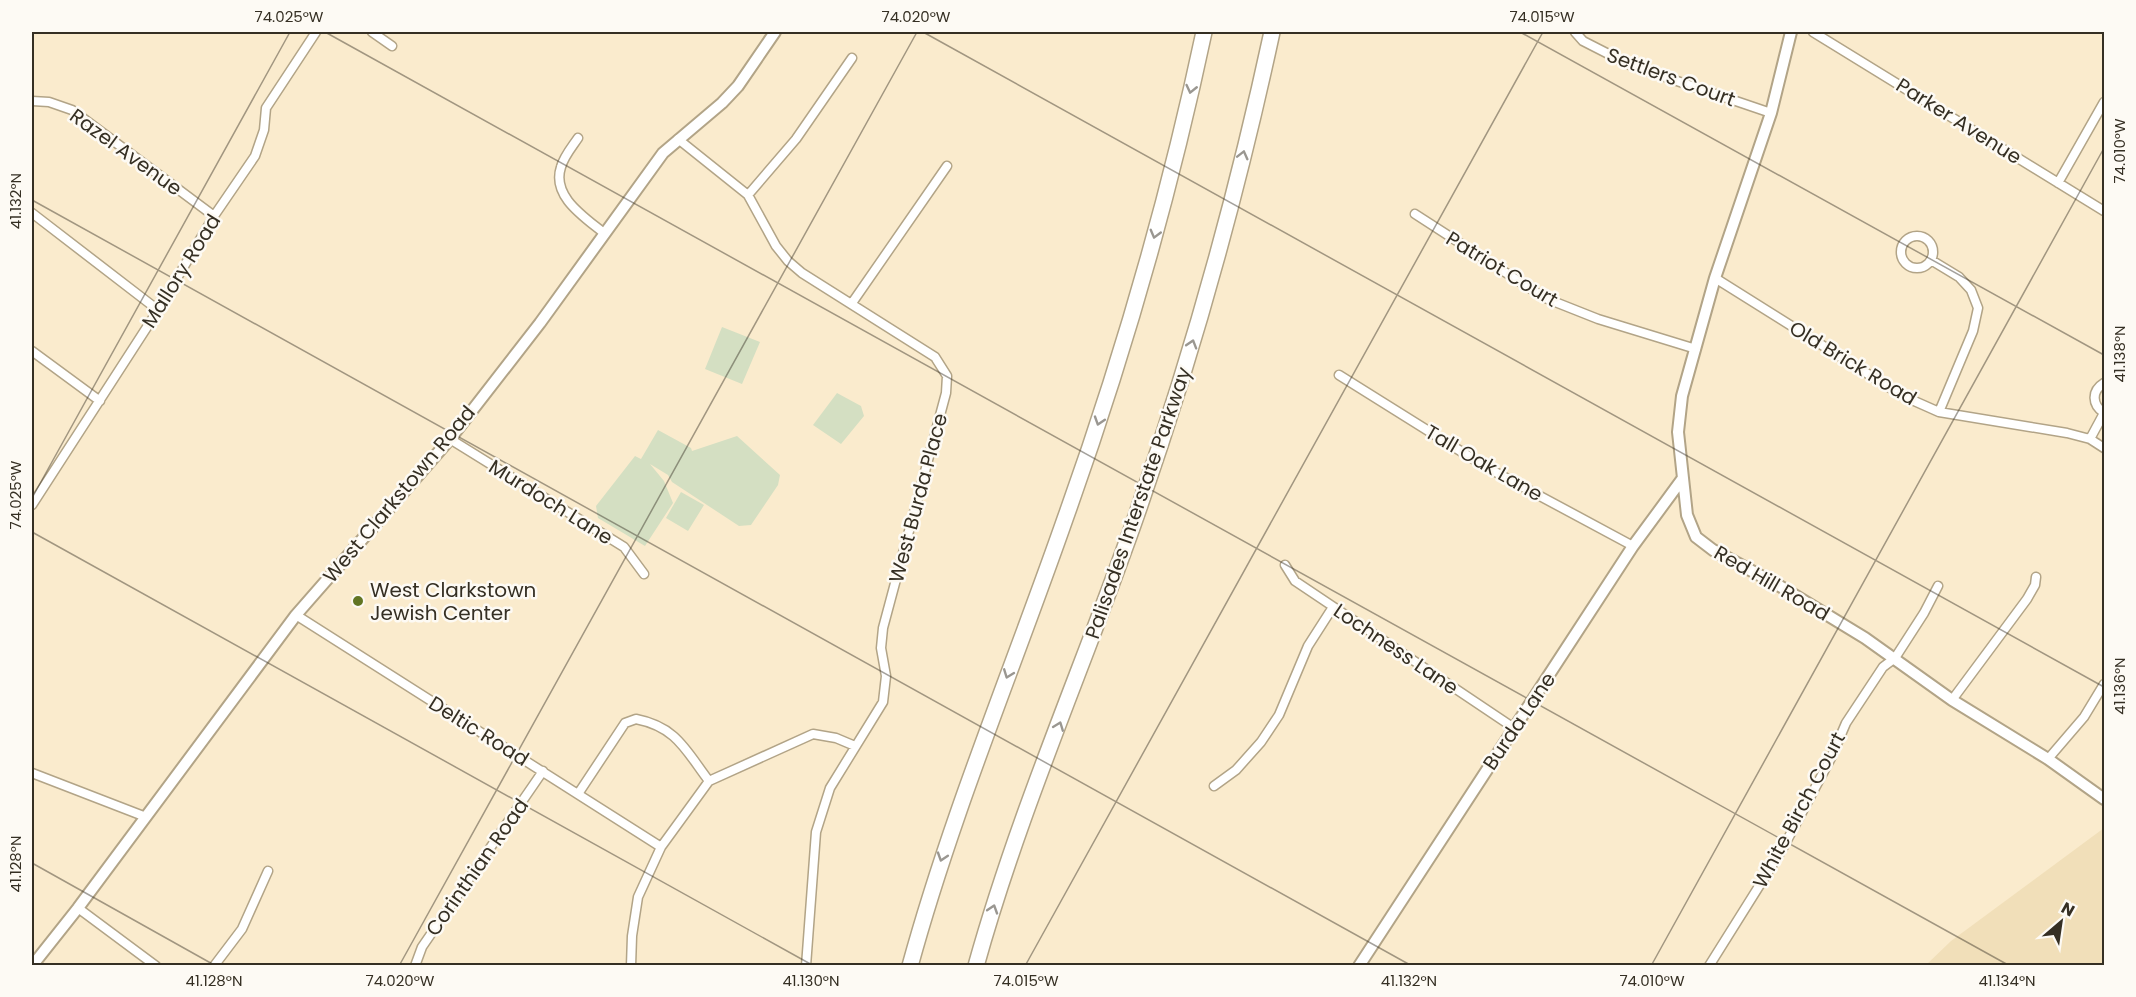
<svg xmlns="http://www.w3.org/2000/svg" width="2136" height="997" font-family="Poppins,sans-serif">
  <style>
    .built { fill: #f1dfb9 }
    .green { fill: #d4dfc2 }
    .lines { fill: none; stroke-linecap: round; stroke-linejoin: round }
    .minor-casing { stroke: #b2a487; stroke-width: 11 }
    .tertiary-casing { stroke: #b2a487; stroke-width: 14 }
    .motorway-casing { stroke: #b2a487; stroke-width: 18 }
    .minor { stroke: #fff; stroke-width: 8 }
    .tertiary { stroke: #fff; stroke-width: 10 }
    .motorway { stroke: #fff; stroke-width: 15 }
    .oneway { stroke: #9a9791 }
    .ticks { fill: none; stroke: #352f23; stroke-width: 1.5; stroke-opacity: 0.45 }
    .poi-dot { fill: #627523; stroke: #fdfaf4; stroke-width: 2 }
    .labels { text-anchor: middle; dominant-baseline: central; stroke-width: 5; stroke-linejoin: round; paint-order: stroke }
    .street-label { font-size: 20px; fill: #352f23; stroke: #fdfaf4 }
    .poi-label { font-size: 20px; fill: #352f23; stroke: #fdfaf4; text-anchor: start }
    .neatline { fill: none; stroke: #352f23; stroke-width: 2 }
    .ticks-label { font-size: 15px; text-anchor: middle; fill: #352f23 }
  </style>
  <rect width="100%" height="100%" fill="#faebcd"/>
  <path class="built" d="M 2104,828 L 2104,965 L 1926,965 L 1951,941 Z"/>
  <path class="green" d="M 722,327 L 760,342 L 742,384 L 705,369 Z
    M 837,393 L 861,406 L 864,416 L 841,444 L 813,425 Z
    M 658,430 L 691,448 L 692,451 L 737,436 L 780,475 L 778,485 L 751,525 L 739,526 L 672,482 L 668,475 L 650,464 L 664,481 L 673,503 L 645,546 L 598,518 L 596,506 L 635,456 L 641,459 Z
    M 681,492 L 704,505 L 688,531 L 666,518 Z"/>
  <g class="lines">
    <defs>
      <path id="minor" d="M 372,32 L 392,46
        M 1575,32 L 1583,41 L 1630,65 L 1771,113
        M 1813,32 L 2104,211
        M 32,101 L 49,102 L 72,110 L 214,216
        M 578,138 C 572,147 564,156 561,167 C 551,197 586,218 605,234
        M 678,139 L 748,195 L 776,246 L 788,261 L 802,273 L 935,357 L 947,376 L 946,393 L 883,628 L 881,648 L 886,676 L 883,702 L 830,788 L 816,832 L 806,966
        M 2058,183 L 2104,102
        M 748,195 L 796,139 L 852,58
        M 32,213 L 158,310
        M 1415,214 L 1545,298 L 1598,319 L 1696,349
        M1901 252a16 16 0 1 1 32 0a16 16 0 1 1-32 0Z
        M 1931,260 L 1959,277 L 1971,290 L 1978,308 L 1973,331 L 1939,412
        M 1715,278 L 1903,396 L 1939,412 L 2067,433 L 2090,439 L 2104,448
        M 852,303 L 947,166
        M 32,351 L 100,401
        M 1339,375 L 1486,467 L 1633,546
        M 2104,383 C 2091,391 2092,405 2104,413
        M 450,439 L 624,547 L 644,574
        M 2090,439 L 2104,413
        M 32,505 L 158,310 L 214,216 L 255,156 L 264,130 L 266,108 L 316,32
        M 1285,565 L 1295,581 L 1514,728
        M 296,615 L 661,847
        M 1952,700 L 2027,599 L 2035,585 L 2036,577
        M 2048,759 L 2084,717 L 2104,684
        M 32,773 L 146,817
        M 1214,786 L 1236,770 L 1261,742 L 1279,715 L 1308,646 L 1333,607
        M 578,794 L 625,723 L 636,719 C 677,727 686,751 709,781
        M 78,908 L 156,966
        M 214,966 L 242,929 L 268,871
        M 415,966 L 422,947 L 543,771
        M 631,966 L 632,936 L 638,897 L 661,847 L 709,781 L 813,734 L 836,738 L 855,746
        M 1709,966 L 1783,848 L 1831,758 L 1846,723 L 1883,667 L 1895,658 L 1924,613 L 1938,586"/>
      <path id="tertiary" d="M 1791,32 L 1771,113 L 1715,278 L 1682,396 L 1678,432 L 1687,515 L 1696,537 L 1713,550 L 1778,585 L 1865,638 L 1952,700 L 2048,759 L 2104,799
        M 32,966 L 78,908 L 296,615 L 450,439 L 540,323 L 663,153 L 722,103 L 738,86 L 775,32
        M 1359,966 L 1633,546 L 1683,478"/>
      <path id="motorway" d="M 910,966 C 952,813 1013,668 1065,519 C 1122,360 1169,197 1204,32
        M 976,966 C 1018,815 1081,672 1133,525 C 1190,363 1236,199 1272,32"/>
    </defs>
    <use href="#minor" class="minor-casing"/>
    <use href="#tertiary" class="tertiary-casing"/>
    <use href="#motorway" class="motorway-casing"/>
    <use href="#minor" class="minor"/>
    <use href="#tertiary" class="tertiary"/>
    <use href="#motorway" class="motorway"/>
  </g>
  <defs><path id="oneway-chevron" d="M-2-3.5L2.5 0L-2 3.5" fill="none" stroke-width="1.6" stroke-linecap="round" stroke-linejoin="round" transform="scale(1.5)"/></defs>
  <g class="oneway">
    <use href="#oneway-chevron" transform="translate(1191 89) rotate(103)"/>
    <use href="#oneway-chevron" transform="translate(1243 155) rotate(-76)"/>
    <use href="#oneway-chevron" transform="translate(1155 234) rotate(105)"/>
    <use href="#oneway-chevron" transform="translate(1192 344) rotate(-73)"/>
    <use href="#oneway-chevron" transform="translate(1099 421) rotate(108)"/>
    <use href="#oneway-chevron" transform="translate(1008 674) rotate(111)"/>
    <use href="#oneway-chevron" transform="translate(1059 726) rotate(-69)"/>
    <use href="#oneway-chevron" transform="translate(942 857) rotate(108)"/>
    <use href="#oneway-chevron" transform="translate(993 909) rotate(-72)"/>
  </g>
  <path class="ticks" d="M 325,32 L 2010,966M 923,32 L 2104,687M 1520,32 L 2104,355M 32,200 L 1412,966M 32,498 L 290,32M 32,532 L 814,966M 32,863 L 216,966M 399,966 L 917,32M 1025,966 L 1543,32M 1651,966 L 2104,148"/>
  <circle class="poi-dot" cx="358" cy="601" r="6"/>
  <g class="labels">
    <g class="street-label">
      <text transform="translate(1671 77) rotate(20)">Settlers Court</text>
      <text transform="translate(1959 121) rotate(32)">Parker Avenue</text>
      <text transform="translate(126 152) rotate(36)">Razel Avenue</text>
      <text transform="translate(1502 269) rotate(31)">Patriot Court</text>
      <text transform="translate(181 271) rotate(-58)">Mallory Road</text>
      <text transform="translate(1853 363) rotate(31)">Old Brick Road</text>
      <text transform="translate(1484 463) rotate(30)">Tall Oak Lane</text>
      <text transform="translate(399 494) rotate(-50)">West Clarkstown Road</text>
      <text transform="translate(918 498) rotate(-75)">West Burda Place</text>
      <text transform="translate(551 502) rotate(32)">Murdoch Lane</text>
      <text transform="translate(1138 503) rotate(-71)">Palisades Interstate Parkway</text>
      <text transform="translate(1772 583) rotate(30)">Red Hill Road</text>
      <text transform="translate(1396 649) rotate(34)">Lochness Lane</text>
      <text transform="translate(1519 721) rotate(-56)">Burda Lane</text>
      <text transform="translate(479 731) rotate(32)">Deltic Road</text>
      <text transform="translate(1799 810) rotate(-62)">White Birch Court</text>
      <text transform="translate(477 867) rotate(-55)">Corinthian Road</text>
    </g>
    <g class="poi-label">
      <text x="370" y="590">West Clarkstown<tspan x="370" dy="23">Jewish Center</tspan></text>
    </g>
  </g>
  <rect width="2136" height="997" fill="none" stroke="#fdfaf4" stroke-width="66"/>
  <g transform="translate(2061 922) rotate(29)" stroke="#fdfaf4" stroke-width="4.5" paint-order="stroke">
  <path d="M0-4.5L10 22L0 15L-10 22Z" fill="#352f23"/>
  <text y="-9" font-size="16" font-weight="bold" text-anchor="middle" fill="#352f23">N</text>
  </g>
  <rect x="33" y="33" width="2070" height="931" class="neatline"/>
  <g class="ticks-label">
    <text x="289" y="22">74.025°W</text>
    <text x="916" y="22">74.020°W</text>
    <text x="1542" y="22">74.015°W</text>
    <text transform="translate(2120 151) rotate(-90)" y="5">74.010°W</text>
    <text transform="translate(16 201) rotate(-90)" y="5">41.132°N</text>
    <text transform="translate(2120 354) rotate(-90)" y="5">41.138°N</text>
    <text transform="translate(16 495) rotate(-90)" y="5">74.025°W</text>
    <text transform="translate(2120 686) rotate(-90)" y="5">41.136°N</text>
    <text transform="translate(16 864) rotate(-90)" y="5">41.128°N</text>
    <text x="214" y="986">41.128°N</text>
    <text x="400" y="986">74.020°W</text>
    <text x="811" y="986">41.130°N</text>
    <text x="1026" y="986">74.015°W</text>
    <text x="1409" y="986">41.132°N</text>
    <text x="1652" y="986">74.010°W</text>
    <text x="2007" y="986">41.134°N</text>
  </g>
</svg>
